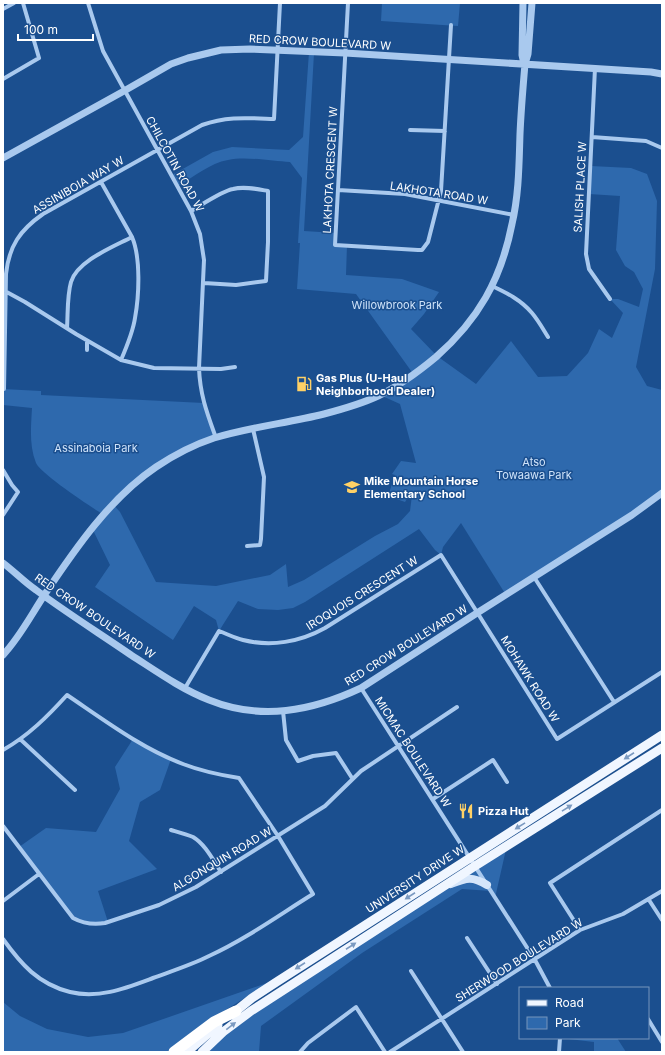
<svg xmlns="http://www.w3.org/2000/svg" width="665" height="1055" font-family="Inter,sans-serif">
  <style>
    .green { fill: #2e69ad }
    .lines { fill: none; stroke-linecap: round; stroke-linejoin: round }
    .minor { stroke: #a9c9ee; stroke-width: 4 }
    .tertiary { stroke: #a9c9ee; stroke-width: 7 }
    .secondary { stroke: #d6e6fa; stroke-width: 8 }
    .primary { stroke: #f0f6ff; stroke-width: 9 }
    .motorway { stroke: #fff; stroke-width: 11 }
    .oneway { fill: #7b9ac1 }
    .labels { text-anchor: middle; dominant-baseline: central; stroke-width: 3; stroke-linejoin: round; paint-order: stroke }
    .street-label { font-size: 11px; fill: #fff; stroke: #1b4f8f }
    .park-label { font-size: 11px; fill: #cfe3fa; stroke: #1b4f8f }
    .poi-label { font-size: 11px; font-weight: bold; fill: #fff; stroke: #1b4f8f; text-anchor: start }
  </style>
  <rect width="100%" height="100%" fill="#1b4f8f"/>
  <path class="green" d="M 382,3 L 460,3 L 458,26 L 381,21 Z
    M 309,52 L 314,53 L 304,231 L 336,233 L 335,245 L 347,245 L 346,275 L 402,279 L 439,292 L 424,314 L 411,329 L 437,356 L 476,384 L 511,341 L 538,377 L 567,376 L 588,353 L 599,329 L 612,338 L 623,313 L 610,299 L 618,299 L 639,307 L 643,289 L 634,272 L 625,266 L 616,250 L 620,196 L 589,194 L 591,166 L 631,168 L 647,174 L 657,201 L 655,269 L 636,367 L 647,386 L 662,390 L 662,493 L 506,595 L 461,523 L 443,547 L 441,555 L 435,550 L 419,529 L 305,602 L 293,608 L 278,610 L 258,609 L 238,601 L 219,631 L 216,620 L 194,606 L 173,640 L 95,587 L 110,565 L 91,526 L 104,515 C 91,507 41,474 36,463 C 29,445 31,427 32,408 L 3,405 L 3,389 L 41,391 L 41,395 L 204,403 L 216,438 L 175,455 L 112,503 L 120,512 L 156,582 L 216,586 L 270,575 L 286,564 L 288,587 L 304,580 L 375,536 L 398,524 L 410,511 L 412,495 L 410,494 L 405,502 L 388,496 L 395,475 L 392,474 L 401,461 L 416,463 L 400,404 L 380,395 L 414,375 L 356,294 L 297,289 L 300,243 L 298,243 L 302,178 L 290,162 C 272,161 245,156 228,160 C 210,163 194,177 178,186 L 172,175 L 213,152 L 232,147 L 289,150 L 303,137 Z
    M 133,739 L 171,759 L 160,790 L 140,802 L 129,841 L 157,869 L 98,891 L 108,922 L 96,925 L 73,918 L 19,847 L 46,828 L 96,832 L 120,789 L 115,767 Z
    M 507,845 L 495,898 L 491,891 L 462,889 L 362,953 L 261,1026 L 259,1052 L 207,1052 L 212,1046 L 253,1013 Z
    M 270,982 L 202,1025 L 170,1052 L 3,1052 L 3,1002 L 20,1016 L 47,1029 L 88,1037 L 123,1033 Z
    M 560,1038 L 617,1038 L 626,1052 L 594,1052 L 594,1042 Z"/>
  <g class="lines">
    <path class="minor" d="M 88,3 L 103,51 L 191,211 L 200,234 L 204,260 L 199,368 C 200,395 207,413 216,438
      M 348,3 L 335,245 L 418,250 L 422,250 L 428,242 L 441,191 L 451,25
      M 3,9 L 14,3
      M 595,68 L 586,254 L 589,269 L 610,299
      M 3,79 L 39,58 L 23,3
      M 410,130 L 445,131
      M 592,137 L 646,141 L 662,148
      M 101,182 L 132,237 C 141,258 139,296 135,318 C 133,332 127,346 121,360
      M 338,190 L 405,194 L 514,215
      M 191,211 C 203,204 222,191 233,189 C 244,186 257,189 268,191 L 268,242 L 266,281 L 236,285 L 204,283
      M 492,286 C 507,293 521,300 532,313 C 538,320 543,329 548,337
      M 3,290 L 25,302 L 76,334 L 121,360 L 154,368 L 221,369 L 235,367
      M 67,328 C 68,313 67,296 71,282 C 77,261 113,247 132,237
      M 87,350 L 87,341
      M 4,389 L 6,274 C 9,246 20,230 43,214 L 202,125 C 227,116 247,118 274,119 L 280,3
      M 3,470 L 12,485 L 18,492 L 3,515
      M 247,546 L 260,545 L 261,539 L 264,477 L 253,429
      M 534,577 L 614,702
      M 185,688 L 219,631 C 227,634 235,638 243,640 C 271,647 300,642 325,628 L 441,555 L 557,739 L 662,672
      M 361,688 L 535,960 L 550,988
      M 283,711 L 286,740 L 298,761 L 313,756 L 336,753 L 352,778
      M 20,739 L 75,790
      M 3,750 C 28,736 48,716 67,695 C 104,720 141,748 183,764 C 201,771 220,775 239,778 L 278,836 L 313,894 C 279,915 246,939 209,956 C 191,965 172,971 153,978 C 126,988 99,999 70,992 C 38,984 21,964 3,939
      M 433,799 L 493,760 L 507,782
      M 3,826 L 73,918 C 84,924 93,925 105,923 L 159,905 L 196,887 L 325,806 L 361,771 L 457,707
      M 171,830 C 178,832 186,834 193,837 C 205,844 213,860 221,872
      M 649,900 L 662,920
      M 3,901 L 39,874
      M 580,930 L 550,883 L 662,810
      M 467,938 L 497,984
      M 411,971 L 463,1052
      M 648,1019 L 662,1042
      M 300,1052 L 308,1043 L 356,1007 L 385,1052
      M 390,1052 L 580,930 L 623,914 L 662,891
      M 559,1052 L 560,1038"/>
    <path class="tertiary" d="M 523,3 L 522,55 L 524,64
      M 3,158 L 124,91 L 171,64 L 188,58 L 221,50 L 250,49 L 345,53 L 651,72 L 662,74
      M 3,563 C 15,572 24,582 36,590 C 67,613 99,633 131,655 C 156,671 181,689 209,700 C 261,721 312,711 361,688 L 477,613 L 632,515 L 662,493
      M 3,655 C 20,637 31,615 45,594 C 75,549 110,498 156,467 C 174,455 193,445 214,438 C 250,427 288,423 324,414 C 343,409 361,404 378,396 C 399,386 418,372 436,357 C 478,320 501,280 512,224 C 519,194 519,164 520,134 C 521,110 523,87 525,64 L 528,54 L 532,3"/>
    <path class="secondary" d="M 451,884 C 467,878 472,876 487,885"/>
    <path class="primary" d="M 231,1015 L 252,998 L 278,981 L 662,735
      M 187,1052 L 218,1025
      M 202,1052 L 223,1032 L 251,1011 L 475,866 L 662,748"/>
    <path class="motorway" d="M 174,1052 L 214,1022 L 236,1011"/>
  </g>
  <defs><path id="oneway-solid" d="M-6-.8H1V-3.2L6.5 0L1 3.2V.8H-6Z"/></defs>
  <g class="oneway">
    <use href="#oneway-solid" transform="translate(629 756) rotate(147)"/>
    <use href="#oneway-solid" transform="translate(567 808) rotate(-32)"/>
    <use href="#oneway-solid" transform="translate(520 826) rotate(148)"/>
    <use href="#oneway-solid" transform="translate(410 896) rotate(147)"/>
    <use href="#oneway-solid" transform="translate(351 946) rotate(-33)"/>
    <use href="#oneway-solid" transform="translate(300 966) rotate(147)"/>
    <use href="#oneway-solid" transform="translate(231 1026) rotate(-38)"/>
  </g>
  <defs>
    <symbol id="fuel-bare" viewBox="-9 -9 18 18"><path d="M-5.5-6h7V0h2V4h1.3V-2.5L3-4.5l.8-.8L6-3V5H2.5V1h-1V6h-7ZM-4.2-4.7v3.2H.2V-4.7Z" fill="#ffd166" stroke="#1b4f8f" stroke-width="2.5" paint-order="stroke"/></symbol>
    <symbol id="school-bare" viewBox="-9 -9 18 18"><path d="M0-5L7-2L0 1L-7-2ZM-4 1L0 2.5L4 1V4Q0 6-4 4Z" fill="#ffd166" stroke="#1b4f8f" stroke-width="2.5" paint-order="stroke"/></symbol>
    <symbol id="restaurant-bare" viewBox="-9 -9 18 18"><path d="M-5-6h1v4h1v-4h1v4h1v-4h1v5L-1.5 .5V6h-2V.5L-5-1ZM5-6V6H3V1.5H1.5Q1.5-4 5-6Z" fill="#ffd166" stroke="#1b4f8f" stroke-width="2.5" paint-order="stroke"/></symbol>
  </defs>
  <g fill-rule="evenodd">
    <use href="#fuel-bare" x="293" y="373" width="22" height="22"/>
    <use href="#school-bare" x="341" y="476" width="22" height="22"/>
    <use href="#restaurant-bare" x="455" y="800" width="22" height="22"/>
  </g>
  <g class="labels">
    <g class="street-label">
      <text transform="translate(320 42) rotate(3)">RED CROW BOULEVARD W</text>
      <text transform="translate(175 164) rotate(61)">CHILCOTIN ROAD W</text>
      <text transform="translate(330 170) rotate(-87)">LAKHOTA CRESCENT W</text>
      <text transform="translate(78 185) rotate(-30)">ASSINIBOIA WAY W</text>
      <text transform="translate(580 187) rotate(-87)">SALISH PLACE W</text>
      <text transform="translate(439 193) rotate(9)">LAKHOTA ROAD W</text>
      <text transform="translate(362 593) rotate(-32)">IROQUOIS CRESCENT W</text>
      <text transform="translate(95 616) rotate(34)">RED CROW BOULEVARD W</text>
      <text transform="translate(406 645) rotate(-32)">RED CROW BOULEVARD W</text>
      <text transform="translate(530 679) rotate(58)">MOHAWK ROAD W</text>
      <text transform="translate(413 752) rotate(57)">MICMAC BOULEVARD W</text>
      <text transform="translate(222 859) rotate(-31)">ALGONQUIN ROAD W</text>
      <text transform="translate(415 879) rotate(-33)">UNIVERSITY DRIVE W</text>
      <text transform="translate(519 960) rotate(-32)">SHERWOOD BOULEVARD W</text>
    </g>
    <g class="park-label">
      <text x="397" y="305">Willowbrook Park</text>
      <text x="96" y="448">Assinaboia Park</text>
      <text x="534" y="462">Atso<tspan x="534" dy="13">Towaawa Park</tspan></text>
    </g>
    <g class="poi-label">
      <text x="316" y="378">Gas Plus (U-Haul<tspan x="316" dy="13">Neighborhood Dealer)</tspan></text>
      <text x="364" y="481">Mike Mountain Horse<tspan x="364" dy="13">Elementary School</tspan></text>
      <text x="478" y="811">Pizza Hut</text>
    </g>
  </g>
  <rect width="665" height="1055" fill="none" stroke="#ffffff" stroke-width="8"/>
  <rect x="519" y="987" width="130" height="52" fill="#1b4f8f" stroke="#7695bc"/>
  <rect x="527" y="1000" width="20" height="6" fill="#f0f6ff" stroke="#7695bc"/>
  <text x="555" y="1007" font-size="12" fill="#ffffff">Road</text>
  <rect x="527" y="1017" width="20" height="12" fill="#2e69ad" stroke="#7695bc"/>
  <text x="555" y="1027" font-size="12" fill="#ffffff">Park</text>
  <path d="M18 34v6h75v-6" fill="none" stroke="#ffffff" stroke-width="2"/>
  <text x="24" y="34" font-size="12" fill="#ffffff" stroke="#1b4f8f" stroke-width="3" paint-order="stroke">100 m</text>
</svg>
